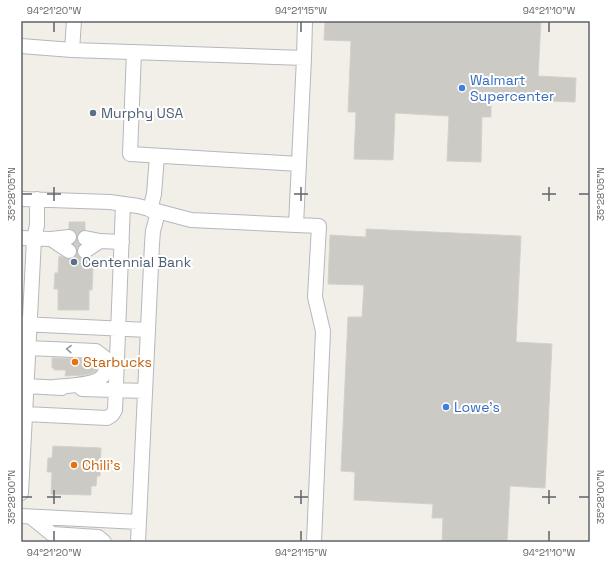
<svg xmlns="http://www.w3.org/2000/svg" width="611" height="563" font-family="'Space Grotesk',sans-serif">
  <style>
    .building { fill: #cccac5; stroke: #d6d1c6 }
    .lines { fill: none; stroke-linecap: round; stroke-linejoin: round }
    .minor-tunnel { stroke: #ccccc8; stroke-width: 14; stroke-dasharray: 14 7; stroke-linecap: butt }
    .minor-casing { stroke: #b5b8bc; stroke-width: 16 }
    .minor { stroke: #fff; stroke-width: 14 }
    .oneway { stroke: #979a9d }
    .ticks { fill: none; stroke: #5f6368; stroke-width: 1.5 }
    .shop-dot { fill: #3f7fe0; stroke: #fff; stroke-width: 1.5 }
    .service-dot { fill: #5c6f8a; stroke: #fff; stroke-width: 1.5 }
    .food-dot { fill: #e8710a; stroke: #fff; stroke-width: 1.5 }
    .labels { text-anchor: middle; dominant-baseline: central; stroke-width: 4; stroke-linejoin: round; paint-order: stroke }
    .shop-label { font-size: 14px; fill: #366cbe; stroke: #fff; text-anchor: start }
    .service-label { font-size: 14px; fill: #4e5e75; stroke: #fff; text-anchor: start }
    .food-label { font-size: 14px; fill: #c56008; stroke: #fff; text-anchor: start }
    .neatline { fill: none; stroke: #5f6368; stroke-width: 1.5 }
    .ticks-label { font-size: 10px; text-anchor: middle; fill: #5f6368 }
  </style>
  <rect width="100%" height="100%" fill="#f1efe8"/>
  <path class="building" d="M 325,21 L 541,21 L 538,76 L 576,78 L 575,102 L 491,99 L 491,117 L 482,117 L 481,162 L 447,161 L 449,116 L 395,113 L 393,160 L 354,159 L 356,112 L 348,112 L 351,41 L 324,40 Z
    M 69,222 L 85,222 L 85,230 L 79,232 L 77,235 L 76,232 L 69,229 Z
    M 366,229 L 521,236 L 516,342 L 552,344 L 545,488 L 510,486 L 507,542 L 442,542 L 443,518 L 432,518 L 433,504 L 354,500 L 355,472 L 341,471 L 348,317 L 362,317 L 364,285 L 328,284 L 330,235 L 366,237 Z
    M 77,253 L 82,259 L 86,259 L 90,258 L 90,268 L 93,268 L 92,290 L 89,290 L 89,310 L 58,310 L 58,289 L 54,289 L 55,273 L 58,273 L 59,256 L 69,259 L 73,258 Z
    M 52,358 L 93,359 L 97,363 L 97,369 L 95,372 L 85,375 L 65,376 L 66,370 L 54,370 L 54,368 L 52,368 Z
    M 53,446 L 101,448 L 100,476 L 97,476 L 96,486 L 91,486 L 91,495 L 51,494 L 52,472 L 47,472 L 48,458 L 52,458 Z"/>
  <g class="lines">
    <path class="minor-tunnel" d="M 69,229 L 85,230
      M 69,245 L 85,245"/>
    <defs>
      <path id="minor" d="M 21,46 L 72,50 L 304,58 L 296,225 L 319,226 L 315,297 L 323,331 L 314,542
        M 72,50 L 74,21
        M 134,52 L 130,154 L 299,164
        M 304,58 L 305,21
        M 21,199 L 110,202 L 138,206 L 191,220 L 296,225
        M 150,210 L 154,194 L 157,156
        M 21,238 L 51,239 L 69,237
        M 85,238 L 100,241 L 122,242
        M 51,239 L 69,251
        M 85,251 L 100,241
        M 21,324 L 148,330
        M 28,348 L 96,351 L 105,358 C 106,363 107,371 103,376 C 96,385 65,386 54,387
        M 26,386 L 62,388
        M 82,389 L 145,391
        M 25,414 L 107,418 L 112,415 L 115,410 L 123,204
        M 21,493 L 34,239 L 37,225 L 37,199
        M 21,516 L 139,522
        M 31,517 L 52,534 L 98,537 L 104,542
        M 138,542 L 152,244 L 153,231 L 158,212"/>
    </defs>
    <use href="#minor" class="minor-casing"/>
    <use href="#minor" class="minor"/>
  </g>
  <defs><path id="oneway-chevron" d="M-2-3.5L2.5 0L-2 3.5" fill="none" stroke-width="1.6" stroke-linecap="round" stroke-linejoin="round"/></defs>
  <use class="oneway" href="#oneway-chevron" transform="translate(69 349) rotate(-178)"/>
  <path class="ticks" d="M 54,22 L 54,32M 301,22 L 301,32M 549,22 L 549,32M 54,187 L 54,201M 301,187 L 301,201M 549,187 L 549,201M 22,194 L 32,194M 47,194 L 61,194M 294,194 L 308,194M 542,194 L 556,194M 579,194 L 589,194M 54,490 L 54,504M 301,490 L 301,504M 549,490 L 549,504M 22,497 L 32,497M 47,497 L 61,497M 294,497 L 308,497M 542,497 L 556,497M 579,497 L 589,497M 54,531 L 54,541M 301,531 L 301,541M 549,531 L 549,541"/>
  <g class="shop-dot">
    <circle cx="462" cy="88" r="4"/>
    <circle cx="446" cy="407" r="4"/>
  </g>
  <g class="service-dot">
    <circle cx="93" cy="113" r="4"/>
    <circle cx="74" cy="262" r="4"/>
  </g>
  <g class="food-dot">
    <circle cx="75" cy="362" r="4"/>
    <circle cx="74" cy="465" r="4"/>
  </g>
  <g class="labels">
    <g class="shop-label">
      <text x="470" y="80">Walmart<tspan x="470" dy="16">Supercenter</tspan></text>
      <text x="454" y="407">Lowe's</text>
    </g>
    <g class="service-label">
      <text x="101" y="113">Murphy USA</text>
      <text x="82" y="262">Centennial Bank</text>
    </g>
    <g class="food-label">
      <text x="83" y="362">Starbucks</text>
      <text x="82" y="465">Chili's</text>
    </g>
  </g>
  <rect width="611" height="563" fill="none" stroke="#ffffff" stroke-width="44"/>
  <rect x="22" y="22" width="567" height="519" class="neatline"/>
  <g class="ticks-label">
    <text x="54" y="14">94°21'20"W</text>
    <text x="301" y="14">94°21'15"W</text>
    <text x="549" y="14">94°21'10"W</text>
    <text transform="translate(11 194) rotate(-90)" y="4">35°28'05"N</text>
    <text transform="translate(600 194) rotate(-90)" y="4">35°28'05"N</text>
    <text transform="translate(11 497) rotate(-90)" y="4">35°28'00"N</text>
    <text transform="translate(600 497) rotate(-90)" y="4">35°28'00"N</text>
    <text x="54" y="556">94°21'20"W</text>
    <text x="301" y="556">94°21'15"W</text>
    <text x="549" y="556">94°21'10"W</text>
  </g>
</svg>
